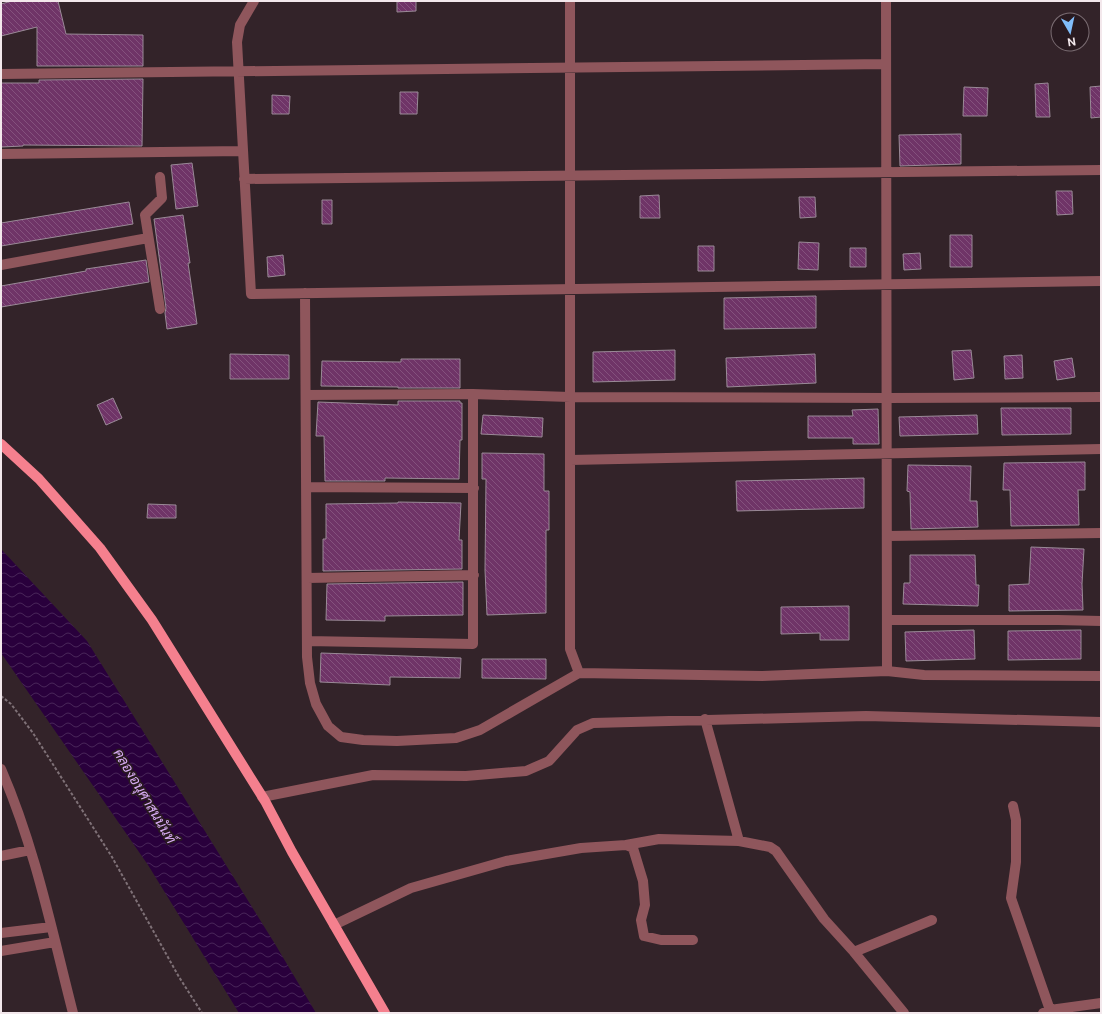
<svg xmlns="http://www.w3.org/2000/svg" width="1102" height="1014" font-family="'Public Sans',Sarabun,sans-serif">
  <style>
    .water { fill: url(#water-waves) }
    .building { fill: url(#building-back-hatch); stroke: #9a8a97 }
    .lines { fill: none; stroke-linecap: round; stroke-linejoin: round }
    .path { stroke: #7f7177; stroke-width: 2; stroke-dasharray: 3 2; stroke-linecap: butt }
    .minor { stroke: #8f565c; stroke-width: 10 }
    .major { stroke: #f5808e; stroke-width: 10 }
    .labels { text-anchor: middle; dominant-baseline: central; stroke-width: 3.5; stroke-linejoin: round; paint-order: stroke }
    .water-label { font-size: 14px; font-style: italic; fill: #d8acf4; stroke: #291a20 }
  </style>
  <defs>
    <pattern id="water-waves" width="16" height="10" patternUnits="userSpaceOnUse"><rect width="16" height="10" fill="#29003c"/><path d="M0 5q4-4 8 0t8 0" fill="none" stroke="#482558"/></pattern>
    <pattern id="building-back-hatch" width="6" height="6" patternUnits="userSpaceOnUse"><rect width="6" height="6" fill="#6f3467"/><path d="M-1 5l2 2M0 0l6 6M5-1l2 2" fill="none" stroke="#84517d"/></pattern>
  </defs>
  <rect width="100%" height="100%" fill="#332329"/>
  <path class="water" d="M 1,549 L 87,641 L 275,944 L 316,1013 L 239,1013 L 148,865 L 1,653 Z"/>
  <path class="building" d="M 12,1 L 58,1 L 66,34 L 143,35 L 143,66 L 37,66 L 37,27 L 1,36 L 1,4 Z
    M 397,1 L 416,1 L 416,11 L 397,12 Z
    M 143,79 L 142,146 L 23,145 L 23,146 L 1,147 L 1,83 L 39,83 L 39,80 Z
    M 1048,83 L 1050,117 L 1036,117 L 1035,84 Z
    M 1101,86 L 1101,117 L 1091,118 L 1090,87 Z
    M 964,87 L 988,88 L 987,116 L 963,116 Z
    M 400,92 L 418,92 L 417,114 L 400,114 Z
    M 272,95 L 290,96 L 289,114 L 272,114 Z
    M 961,134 L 961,164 L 900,166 L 899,135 Z
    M 192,163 L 198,206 L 176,209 L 171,165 Z
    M 1056,191 L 1072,191 L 1073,214 L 1057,215 Z
    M 659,195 L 660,218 L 640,218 L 640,196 Z
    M 799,197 L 815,197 L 816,217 L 800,218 Z
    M 322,200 L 332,200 L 332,224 L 322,224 Z
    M 129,202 L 133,224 L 1,246 L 1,223 Z
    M 183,215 L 190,263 L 188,263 L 197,324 L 167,329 L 165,313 L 166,308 L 154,219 Z
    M 950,235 L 972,235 L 972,267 L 950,267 Z
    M 799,242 L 819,243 L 818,270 L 798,269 Z
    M 698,246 L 714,246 L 714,271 L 698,271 Z
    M 850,248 L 866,248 L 866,267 L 850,267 Z
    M 920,253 L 921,269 L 904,270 L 903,254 Z
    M 283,255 L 285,275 L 268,277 L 267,257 Z
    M 146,260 L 149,282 L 1,307 L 1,286 L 86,271 L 86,269 Z
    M 816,296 L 816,328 L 724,329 L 724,298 Z
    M 675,350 L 675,380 L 593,382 L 593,352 Z
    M 971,350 L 974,378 L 954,380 L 952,351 Z
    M 230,354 L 289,355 L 289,379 L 230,379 Z
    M 815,354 L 816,383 L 727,387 L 726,358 Z
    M 1022,355 L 1023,378 L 1005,379 L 1004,356 Z
    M 1072,358 L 1075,377 L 1057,380 L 1054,361 Z
    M 401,359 L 460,359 L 460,388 L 398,388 L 398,387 L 321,386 L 322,361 L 401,362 Z
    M 113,398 L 122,418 L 106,425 L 97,405 Z
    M 398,401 L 460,401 L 460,403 L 462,403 L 462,440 L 460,440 L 459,479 L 385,478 L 385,481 L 325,481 L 324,436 L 316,436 L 318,402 L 398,405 Z
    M 1001,408 L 1071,408 L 1071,434 L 1002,435 Z
    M 878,409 L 879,444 L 853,444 L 853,438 L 808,438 L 808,416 L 853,416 L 852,410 Z
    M 483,415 L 543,418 L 542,437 L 481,434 Z
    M 977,415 L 978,434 L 900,436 L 899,417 Z
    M 482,453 L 544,454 L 544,491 L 549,491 L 549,530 L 546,530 L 546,613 L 487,615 L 485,570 L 486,479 L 482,479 Z
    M 1085,462 L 1085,490 L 1078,490 L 1079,525 L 1011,526 L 1010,490 L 1003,490 L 1004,463 Z
    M 908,465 L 971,466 L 970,501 L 977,501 L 978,527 L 911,529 L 910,492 L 907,491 Z
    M 864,478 L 864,508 L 737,511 L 736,481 Z
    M 398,502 L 461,503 L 459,540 L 462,540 L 462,569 L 323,571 L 323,539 L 326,539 L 326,504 L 398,503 Z
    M 148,504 L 176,505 L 176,518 L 147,518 Z
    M 1031,547 L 1084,549 L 1082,584 L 1083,610 L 1009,611 L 1009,585 L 1029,584 Z
    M 910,555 L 975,555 L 976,585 L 979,585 L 978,606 L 903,604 L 904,583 L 910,583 Z
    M 463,582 L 463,615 L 385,616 L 385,621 L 326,620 L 327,584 Z
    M 849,606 L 849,640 L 820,640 L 820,633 L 781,634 L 781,607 Z
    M 974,630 L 975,659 L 906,661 L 905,632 Z
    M 1081,630 L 1081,659 L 1008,660 L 1008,631 Z
    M 321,653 L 461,658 L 460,678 L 390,677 L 390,685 L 320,682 Z
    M 482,659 L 546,659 L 546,679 L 482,678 Z"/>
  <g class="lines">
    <path class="path" d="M 1,696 L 11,704 L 33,733 L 112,857 L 179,977 L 202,1013"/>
    <path class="minor" d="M 254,1 L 240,25 L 237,42 L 251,294 L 1101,281
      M 570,1 L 570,649 L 579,673
      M 886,1 L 887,671
      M 1,74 L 886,64
      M 1,154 L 243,151
      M 244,179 L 1101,170
      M 1,265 L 148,238
      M 305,293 L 307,657 L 310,683 L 316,704 L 328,726 L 341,737 L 363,740 L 397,741 L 456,738 L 480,730 L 579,673 L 762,676 L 887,671 L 924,675 L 1101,676
      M 160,309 L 145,215 L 162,198 L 160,177
      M 306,395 L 473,394 L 570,397 L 887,398 L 1101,397
      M 570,460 L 1101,449
      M 306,487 L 474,488
      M 887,536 L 1101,533
      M 307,578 L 474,575
      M 887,620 L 1058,620 L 1101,621
      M 307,641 L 473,644 L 473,394
      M 705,719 L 739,841 L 770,847 L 776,851 L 824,919 L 854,952 L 904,1013
      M 1,769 C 35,847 52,931 73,1013
      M 262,797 L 373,775 L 466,776 L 526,771 L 549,761 L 577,730 L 593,723 L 866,716 L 1101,722
      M 1013,806 L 1016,820 L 1016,862 L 1011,898 L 1050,1010
      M 626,845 L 659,839 L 739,841
      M 1,856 L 30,850
      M 334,925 L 411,888 L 506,861 L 581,848 L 626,845 L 633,848 L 643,881 L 645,905 L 641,920 L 644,936 L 661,940 L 693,940
      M 1,933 L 51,927
      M 1,951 L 55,942
      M 854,952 L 932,920
      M 1043,1013 L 1050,1010 L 1101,1003"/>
    <path class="major" d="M 1,444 L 39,479 L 100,548 L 152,620 L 265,801 L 292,852 L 385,1013"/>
  </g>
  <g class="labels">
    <g class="water-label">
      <text transform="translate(145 796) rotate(59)">คลองอนุศาสนนันท์</text>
    </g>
  </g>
  <rect width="1102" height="1014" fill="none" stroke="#f3e8ec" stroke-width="4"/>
  <g transform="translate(1070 32) rotate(171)"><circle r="19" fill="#291a20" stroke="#7a6c72"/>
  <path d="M0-3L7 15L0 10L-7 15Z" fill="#81bdfa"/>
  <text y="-6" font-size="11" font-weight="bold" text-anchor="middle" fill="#f3e8ec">N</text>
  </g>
</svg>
